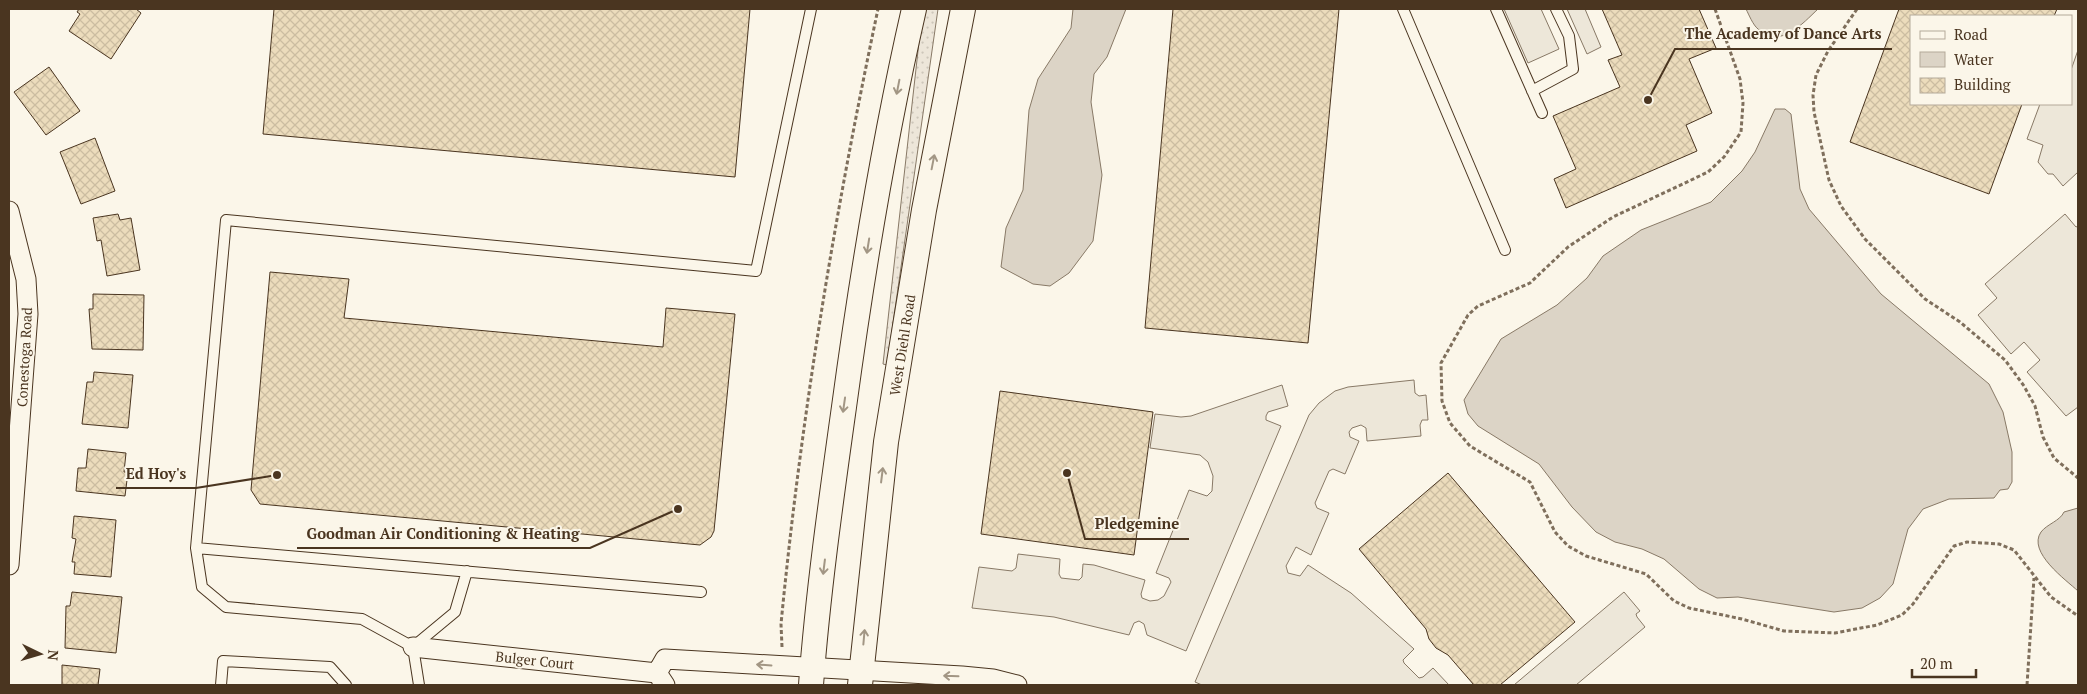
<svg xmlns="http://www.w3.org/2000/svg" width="2087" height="694" font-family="'PT Serif',serif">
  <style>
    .grass { fill: url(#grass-dots); stroke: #887966 }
    .parking { fill: #ede7d9; stroke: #887966 }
    .water { fill: #dcd4c6; stroke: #887966 }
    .building { fill: url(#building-cross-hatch); stroke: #4a3520 }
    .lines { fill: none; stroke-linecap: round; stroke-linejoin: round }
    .service-casing { stroke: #4a3520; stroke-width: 12 }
    .minor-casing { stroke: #4a3520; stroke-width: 21 }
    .tertiary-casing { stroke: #4a3520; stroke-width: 26 }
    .path { stroke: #7f6f5c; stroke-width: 3; stroke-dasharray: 4 2.5; stroke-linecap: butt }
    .service { stroke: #fbf6e9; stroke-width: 10 }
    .minor { stroke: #fbf6e9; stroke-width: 19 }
    .tertiary { stroke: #fbf6e9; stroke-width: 24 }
    .oneway { stroke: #a29684 }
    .labels { text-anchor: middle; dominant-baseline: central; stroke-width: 4; stroke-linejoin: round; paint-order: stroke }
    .street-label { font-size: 14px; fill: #4a3520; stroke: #fbf6e9 }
    .leader { fill: none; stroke: #4a3520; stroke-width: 2 }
    .callout-dot { fill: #4a3520; stroke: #fbf6e9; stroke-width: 2 }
    .callout-label { font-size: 15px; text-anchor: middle; font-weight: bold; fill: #4a3520; stroke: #fbf6e9; stroke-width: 4; stroke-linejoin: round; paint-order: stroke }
  </style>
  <defs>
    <pattern id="grass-dots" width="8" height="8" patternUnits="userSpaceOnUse" patternTransform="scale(1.25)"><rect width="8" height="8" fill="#ede6d9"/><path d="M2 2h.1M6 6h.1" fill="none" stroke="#cdc6ba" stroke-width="1.8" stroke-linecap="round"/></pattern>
    <pattern id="building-cross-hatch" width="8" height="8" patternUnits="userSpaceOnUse" patternTransform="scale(1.25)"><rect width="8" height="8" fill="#ecdcbc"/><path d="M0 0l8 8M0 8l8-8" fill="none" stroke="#ccbda1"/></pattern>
  </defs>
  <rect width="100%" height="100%" fill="#fbf6e9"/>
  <path class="grass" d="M 926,9 L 938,9 L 887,365 L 883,364 L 919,42 Z"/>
  <path class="parking" d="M 1504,9 L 1541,9 L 1559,49 L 1528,63 Z
    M 1567,9 L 1585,9 L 1601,47 L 1587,54 Z
    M 2078,50 L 2078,172 L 2063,186 L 2053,174 L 2048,174 L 2038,162 L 2043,145 L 2027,139 L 2040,104 L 2071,104 L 2071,70 Z
    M 2065,214 L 2076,227 L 2078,226 L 2078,407 L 2066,416 L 2027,372 L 2040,360 L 2024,342 L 2011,354 L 1978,315 L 1997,298 L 1985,284 Z
    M 1414,380 L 1415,393 L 1419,396 L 1426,395 L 1428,420 L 1422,420 L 1420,425 L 1421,436 L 1367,441 L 1366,428 L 1361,425 L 1352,428 L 1349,432 L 1350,437 L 1359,441 L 1345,474 L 1333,469 L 1329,471 L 1315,503 L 1317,508 L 1329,513 L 1311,555 L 1296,547 L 1286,566 L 1288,573 L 1300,576 L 1308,565 L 1351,593 L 1414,649 L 1403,660 L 1404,663 L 1419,678 L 1423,677 L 1433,668 L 1449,685 L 1202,685 L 1195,682 L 1309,415 L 1319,403 L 1335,391 L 1348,387 Z
    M 1282,385 L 1288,406 L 1268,412 L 1266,416 L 1266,420 L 1281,426 L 1186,651 L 1147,635 L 1144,624 L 1139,621 L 1134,623 L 1129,635 L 1054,617 L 972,608 L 979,567 L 1012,571 L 1016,568 L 1018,554 L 1060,559 L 1059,574 L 1061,578 L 1079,580 L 1082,577 L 1083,564 L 1094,565 L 1145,580 L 1141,594 L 1142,598 L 1150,601 L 1158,600 L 1164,596 L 1171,582 L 1169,578 L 1156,573 L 1189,490 L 1207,496 L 1212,491 L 1213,476 L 1208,462 L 1200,455 L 1150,448 L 1155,414 L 1181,417 L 1191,416 Z
    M 1624,592 L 1640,611 L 1636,614 L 1637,617 L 1645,627 L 1576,685 L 1514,685 Z"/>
  <path class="water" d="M 1073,9 L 1126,9 L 1107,57 L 1094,74 L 1091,102 L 1102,175 L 1093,241 L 1069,273 L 1050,286 L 1033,284 L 1001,267 L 1006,228 L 1023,190 L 1029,110 L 1038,79 L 1071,28 Z
    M 1746,9 L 1818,9 C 1803,23 1780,50 1758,29 C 1753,25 1749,15 1746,9 Z
    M 1775,109 L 1785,109 L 1791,114 L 1800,189 L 1809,209 L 1881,294 L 1989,384 L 2003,412 L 2012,452 L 2012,482 L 2008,489 L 2000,490 L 1994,498 L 1949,499 L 1923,509 L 1908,529 L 1893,584 L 1880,598 L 1862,608 L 1834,612 L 1738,597 L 1717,598 L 1699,589 L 1664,559 L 1642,549 L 1615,542 L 1596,532 L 1572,507 L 1539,464 L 1478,426 L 1468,414 L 1464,400 L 1501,339 L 1557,305 L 1587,278 L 1603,256 L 1641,230 L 1711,202 L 1742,171 L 1755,152 Z
    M 2078,508 L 2078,591 C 2066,580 2027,552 2041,532 C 2047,524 2060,521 2064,512 Z"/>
  <path class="building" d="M 79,9 L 136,9 L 141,13 L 111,59 L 69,31 L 80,14 L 77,12 Z
    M 274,9 L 750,9 L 735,177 L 263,134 Z
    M 1173,9 L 1339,9 L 1308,343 L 1145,328 Z
    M 1602,9 L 1699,9 L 1716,48 L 1689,59 L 1712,113 L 1686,125 L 1697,151 L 1566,208 L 1554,179 L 1576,169 L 1553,116 L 1620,87 L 1608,60 L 1622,55 Z
    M 1899,9 L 2057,9 L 2054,16 L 1911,16 L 1911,104 L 2022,104 L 1989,194 L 1850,142 Z
    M 49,67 L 80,111 L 46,135 L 14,92 Z
    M 95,138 L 115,191 L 81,204 L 60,152 Z
    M 118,214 L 120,220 L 131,218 L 140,270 L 107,276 L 101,240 L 97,241 L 93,218 Z
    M 270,272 L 349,279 L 344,318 L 663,347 L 666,308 L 735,314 L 714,531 L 711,537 L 700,545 L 260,504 L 251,490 Z
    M 93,294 L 144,295 L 143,350 L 92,349 L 89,309 L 93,309 Z
    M 94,372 L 133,375 L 128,428 L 82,424 L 87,382 L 93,382 Z
    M 1000,391 L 1153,412 L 1134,555 L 981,534 Z
    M 88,449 L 126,453 L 124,472 L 128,472 L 125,496 L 76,491 L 78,468 L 86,468 Z
    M 1448,473 L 1575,622 L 1500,685 L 1474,685 L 1448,655 L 1436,648 L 1429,639 L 1426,629 L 1359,549 Z
    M 74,516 L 116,520 L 111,577 L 74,574 L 75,562 L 72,562 L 76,539 L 72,538 Z
    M 72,592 L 122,597 L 116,653 L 65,648 L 66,606 L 70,606 Z
    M 62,665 L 100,669 L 98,685 L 62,685 Z"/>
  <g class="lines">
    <defs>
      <path id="service" d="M 1403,9 L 1505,250
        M 1496,9 L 1542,113
        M 1532,91 L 1573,69 L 1569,36 L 1556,9
        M 196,548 L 701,592
        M 414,646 L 455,612 L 467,571
        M 413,647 L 362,619 L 226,607 L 202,587 L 196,548 L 226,220 L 756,271 L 811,9
        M 413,647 L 419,685
        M 221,685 L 223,661 L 330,667 L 346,685"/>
      <path id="minor" d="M 9,211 L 26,279 L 28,314 L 9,565
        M 413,647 L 657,673 L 665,685
        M 657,673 L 665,659 L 962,676 L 993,679 L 1017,685"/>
      <path id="tertiary" d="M 811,685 C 818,592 831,500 844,407 C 862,274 884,140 914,9
        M 860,685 L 886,442 L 924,210 L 963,9"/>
    </defs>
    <use href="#service" class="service-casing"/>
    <use href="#minor" class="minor-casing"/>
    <use href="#tertiary" class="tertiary-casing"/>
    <path class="path" d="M 1715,9 L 1740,79 L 1743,103 L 1741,132 L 1724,157 L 1708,172 L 1613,217 L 1568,247 L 1530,283 L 1478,306 L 1468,315 L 1441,363 L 1442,401 L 1450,423 L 1470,446 L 1530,482 L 1555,532 L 1568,546 L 1586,556 L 1646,574 L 1674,601 L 1689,608 L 1742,619 L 1784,631 L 1835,633 L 1877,625 L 1902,615 L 1913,604 L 1954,546 L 1967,542 L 1999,544 L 2014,550 L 2051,597 L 2078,616
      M 1857,9 L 1828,51 L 1816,75 L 1813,95 L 1814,112 L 1829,180 L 1841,206 L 1865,239 L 1925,299 L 1960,322 L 2005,360 L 2024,386 L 2035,406 L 2043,437 L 2054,458 L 2078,478
      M 782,647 L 781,624 C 801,417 835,212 878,9
      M 2027,685 L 2034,578"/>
    <use href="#service" class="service"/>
    <use href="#minor" class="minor"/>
    <use href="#tertiary" class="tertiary"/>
  </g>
  <defs><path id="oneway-shaft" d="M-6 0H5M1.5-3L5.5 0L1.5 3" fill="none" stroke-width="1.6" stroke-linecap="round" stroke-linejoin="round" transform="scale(1.25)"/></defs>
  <g class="oneway">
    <use href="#oneway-shaft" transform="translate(898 87) rotate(101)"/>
    <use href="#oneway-shaft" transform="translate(933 162) rotate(-79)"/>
    <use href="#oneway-shaft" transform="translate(868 246) rotate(99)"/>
    <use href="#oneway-shaft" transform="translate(844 405) rotate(98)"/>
    <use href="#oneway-shaft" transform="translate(882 475) rotate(-83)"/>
    <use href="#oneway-shaft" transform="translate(824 567) rotate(97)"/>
    <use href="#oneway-shaft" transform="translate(864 637) rotate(-85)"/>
    <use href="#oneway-shaft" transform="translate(764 665) rotate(-176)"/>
    <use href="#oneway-shaft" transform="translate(951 676) rotate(-178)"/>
  </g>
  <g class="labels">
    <g class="street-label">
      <text transform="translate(902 345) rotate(-81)">West Diehl Road</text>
      <text transform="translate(24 357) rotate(-87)">Conestoga Road</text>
      <text transform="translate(535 660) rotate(6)">Bulger Court</text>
    </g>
  </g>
  <path class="leader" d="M1648 100L1675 49H1892M277 475L196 488H116M1067 473L1085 539H1189M678 509L590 548H297"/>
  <g class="callout-dot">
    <circle cx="1648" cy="100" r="5"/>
    <circle cx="277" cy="475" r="5"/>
    <circle cx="1067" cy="473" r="5"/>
    <circle cx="678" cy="509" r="5"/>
  </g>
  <g class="callout-label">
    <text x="1783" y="39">The Academy of Dance Arts</text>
    <text x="156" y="479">Ed Hoy's</text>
    <text x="1137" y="529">Pledgemine</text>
    <text x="443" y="539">Goodman Air Conditioning &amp; Heating</text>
  </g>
  <rect width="2087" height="694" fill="none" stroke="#4a3520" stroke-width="20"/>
  <rect x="1910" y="15" width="162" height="90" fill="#fbf6e9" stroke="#b4a999"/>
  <rect x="1920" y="31" width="25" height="8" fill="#fbf6e9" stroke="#b4a999"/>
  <text x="1954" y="40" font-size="15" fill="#4a3520">Road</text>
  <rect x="1920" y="52" width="25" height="15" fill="#dcd4c6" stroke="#b4a999"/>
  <text x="1954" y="65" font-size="15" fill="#4a3520">Water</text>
  <rect x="1920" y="78" width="25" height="15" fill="url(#building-cross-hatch)" stroke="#b4a999"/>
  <text x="1954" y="90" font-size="15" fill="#4a3520">Building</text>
  <g transform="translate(40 654) rotate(95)" stroke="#fbf6e9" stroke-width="4" paint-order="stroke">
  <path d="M0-4L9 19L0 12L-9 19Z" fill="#4a3520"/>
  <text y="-8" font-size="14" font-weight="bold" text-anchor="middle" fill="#4a3520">N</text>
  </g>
  <path d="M1912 669v8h64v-8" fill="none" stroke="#4a3520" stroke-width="2.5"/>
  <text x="1920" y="669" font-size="15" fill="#4a3520" stroke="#fbf6e9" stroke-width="4" paint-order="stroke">20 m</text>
</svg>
